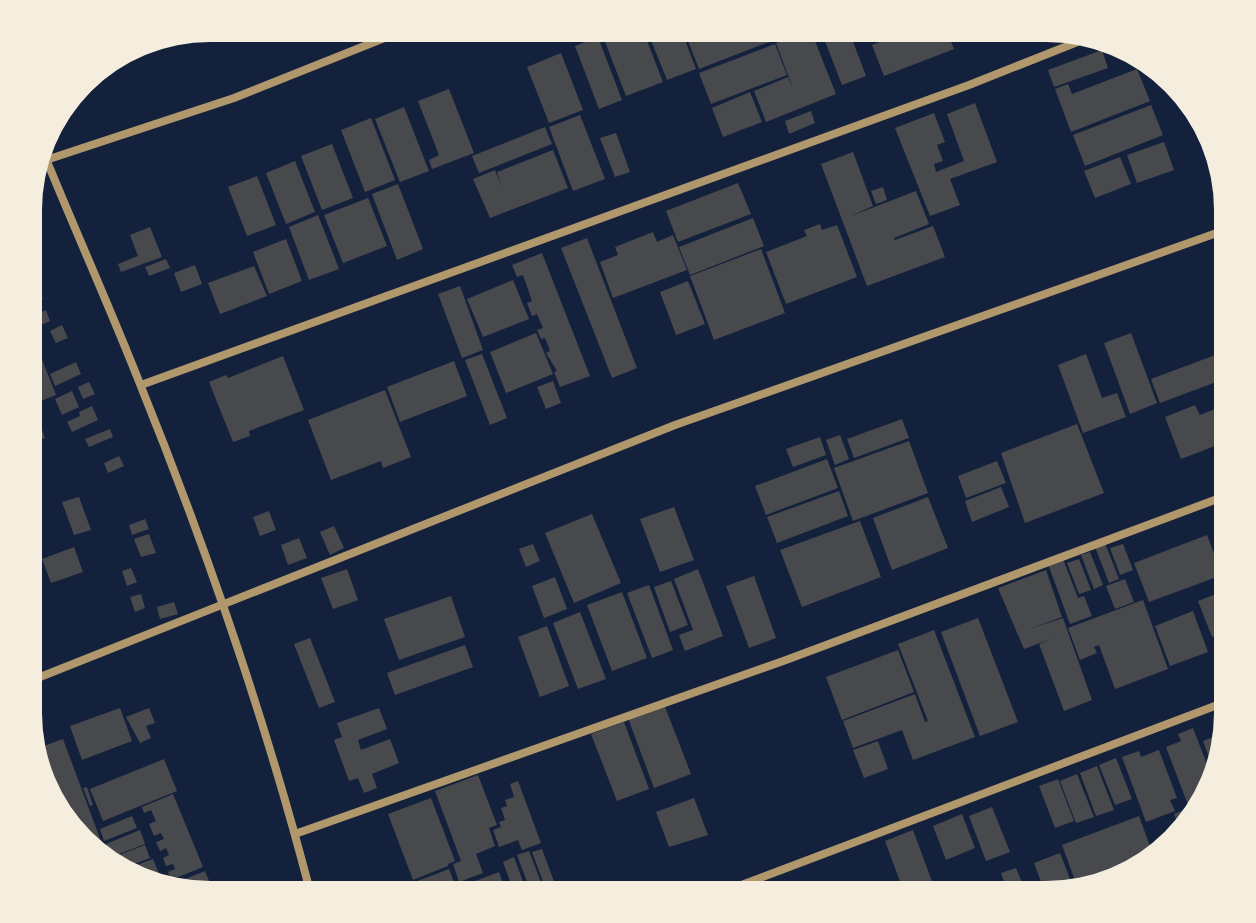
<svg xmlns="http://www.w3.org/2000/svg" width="1256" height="923" font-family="'PT Sans',sans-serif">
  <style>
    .building { fill: #48494c }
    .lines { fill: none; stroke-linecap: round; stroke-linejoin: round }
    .minor { stroke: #b1986c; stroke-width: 8 }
  </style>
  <rect width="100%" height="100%" fill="#14213d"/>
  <path class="building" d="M 1057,28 L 1058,28 L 1072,34 L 1061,38 Z
    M 858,30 L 883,30 L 861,39 Z
    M 910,30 L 946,30 L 954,49 L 884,76 L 872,45 Z
    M 771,31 L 774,40 L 699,69 L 688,41 L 712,32 Z
    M 806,31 L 811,31 L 836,94 L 766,122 L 754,91 L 788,77 L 794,91 L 776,43 Z
    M 821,31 L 849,31 L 866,76 L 842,85 Z
    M 682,32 L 696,69 L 667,80 L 648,33 Z
    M 644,33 L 663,82 L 626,96 L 602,34 Z
    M 598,37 L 622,100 L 599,109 L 575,46 Z
    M 775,44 L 787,75 L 711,104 L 699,73 Z
    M 1102,50 L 1108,68 L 1054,87 L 1048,70 Z
    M 561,53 L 583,110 L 549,123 L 527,67 Z
    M 1137,69 L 1150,101 L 1071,132 L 1055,89 L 1068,84 L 1072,94 Z
    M 449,89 L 474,153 L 432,169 L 429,160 L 439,155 L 418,101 Z
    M 750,92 L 762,122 L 723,137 L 712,108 Z
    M 975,103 L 997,162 L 950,179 L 960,205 L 930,216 L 895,128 L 934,113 L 945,142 L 937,145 L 943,161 L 934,164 L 936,172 L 964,161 L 947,114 Z
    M 1151,105 L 1163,135 L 1085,166 L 1073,135 Z
    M 404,107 L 429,171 L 400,182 L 375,119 Z
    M 811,111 L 815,123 L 789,134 L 785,121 Z
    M 580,115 L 605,179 L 573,191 L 549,127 Z
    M 371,118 L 395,180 L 365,192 L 341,130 Z
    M 545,127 L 552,144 L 479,173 L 472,156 Z
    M 616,133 L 630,172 L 615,177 L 600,138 Z
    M 1164,142 L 1174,170 L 1137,183 L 1127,155 Z
    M 332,144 L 353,198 L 322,210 L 301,156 Z
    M 553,150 L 568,188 L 490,218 L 473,179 L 495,170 L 502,188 L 497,172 Z
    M 853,152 L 873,206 L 851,216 L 916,191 L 929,224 L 894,238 L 895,240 L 933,226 L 945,257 L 867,286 L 821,164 Z
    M 1120,157 L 1131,184 L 1095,198 L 1084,171 Z
    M 295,161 L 315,212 L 286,224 L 266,173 Z
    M 257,176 L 276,225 L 247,236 L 228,187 Z
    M 738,183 L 751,214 L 678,242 L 666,211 Z
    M 398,184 L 423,249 L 397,260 L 372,194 Z
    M 883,187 L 887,200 L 876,204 L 871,191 Z
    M 368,198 L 387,246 L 343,263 L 324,215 Z
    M 318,215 L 339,269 L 309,280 L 289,227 Z
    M 753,218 L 764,246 L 690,275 L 679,247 Z
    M 820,224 L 822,230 L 837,225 L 857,277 L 786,304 L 766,252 L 807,236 L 804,230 Z
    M 150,227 L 162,257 L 121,272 L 118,264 L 138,256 L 130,235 Z
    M 653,232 L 657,242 L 673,235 L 687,270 L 613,298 L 600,262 L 618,255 L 615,247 Z
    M 587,238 L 637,368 L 612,378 L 561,248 Z
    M 286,239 L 302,281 L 269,294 L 253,252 Z
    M 761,249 L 785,313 L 714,340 L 690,276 Z
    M 542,253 L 590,376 L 560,387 L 554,372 L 557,371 L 546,353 L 550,351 L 545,338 L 541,339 L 537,330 L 543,328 L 537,314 L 532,316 L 527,303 L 532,301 L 523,275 L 517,277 L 512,265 Z
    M 166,259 L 170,268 L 149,276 L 145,267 Z
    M 195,265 L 202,284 L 181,292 L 174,273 Z
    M 254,266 L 267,296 L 220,314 L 208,283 Z
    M 513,280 L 529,319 L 483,337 L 467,299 Z
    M 688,281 L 705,324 L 676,335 L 660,292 Z
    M 460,286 L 483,350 L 462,358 L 438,294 Z
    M 39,288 L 43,299 L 30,304 L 30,291 Z
    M 46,310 L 50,321 L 32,329 L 30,318 Z
    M 62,325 L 68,338 L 56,343 L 50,331 Z
    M 30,329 L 56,395 L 31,405 L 30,400 Z
    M 536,333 L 553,374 L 506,393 L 490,352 Z
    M 1131,333 L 1157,403 L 1130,414 L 1104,343 Z
    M 482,354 L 507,418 L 490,425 L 465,360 Z
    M 1086,354 L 1102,398 L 1117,393 L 1126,417 L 1083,433 L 1058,365 Z
    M 1218,354 L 1227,378 L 1160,403 L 1151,379 Z
    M 283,356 L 304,410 L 249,431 L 250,436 L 233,442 L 209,382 L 226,375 L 228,378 Z
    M 454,361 L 467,396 L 400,422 L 387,387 Z
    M 76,362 L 81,374 L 55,386 L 50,374 Z
    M 553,381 L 561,403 L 546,409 L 537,387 Z
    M 89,382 L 95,394 L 83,399 L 78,387 Z
    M 385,390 L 411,457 L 383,468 L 381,461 L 331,480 L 308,420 Z
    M 72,391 L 79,407 L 62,415 L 55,399 Z
    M 1228,404 L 1228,441 L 1181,459 L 1165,417 L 1195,405 L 1200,415 Z
    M 92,406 L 98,420 L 72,432 L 67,422 L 80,416 L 79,412 Z
    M 36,413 L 45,438 L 35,442 L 30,427 L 30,416 Z
    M 902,419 L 909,438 L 854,458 L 847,439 Z
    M 1077,424 L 1104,493 L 1025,523 L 1001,453 Z
    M 110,429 L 113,437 L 89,447 L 85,439 Z
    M 840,435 L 849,459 L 835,465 L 826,440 Z
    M 820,437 L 826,455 L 793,467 L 786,449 Z
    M 909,441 L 928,493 L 853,521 L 834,468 Z
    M 119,456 L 124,466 L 108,473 L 104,463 Z
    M 827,459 L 838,488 L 766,515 L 755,486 Z
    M 997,461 L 1006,483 L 966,498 L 958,476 Z
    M 1001,487 L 1009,507 L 972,522 L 965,501 Z
    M 839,491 L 848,516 L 777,543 L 767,517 Z
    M 79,497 L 91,530 L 74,535 L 62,502 Z
    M 928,497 L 948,548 L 892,570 L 873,518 Z
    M 674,507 L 694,560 L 660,572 L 640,519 Z
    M 269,511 L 276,530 L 260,536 L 253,517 Z
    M 592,514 L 621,583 L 574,603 L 545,533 Z
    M 145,519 L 149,529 L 132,535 L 129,525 Z
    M 860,521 L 881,577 L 802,607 L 780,550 Z
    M 334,526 L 344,548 L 330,555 L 320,532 Z
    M 149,534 L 156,553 L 141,557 L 134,539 Z
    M 1207,535 L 1222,575 L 1149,602 L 1134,563 Z
    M 299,538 L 307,558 L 288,565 L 281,545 Z
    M 1105,543 L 1119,579 L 1109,583 L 1095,547 Z
    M 533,544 L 540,561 L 526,567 L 519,549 Z
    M 1123,544 L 1133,570 L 1120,575 L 1110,548 Z
    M 74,547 L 83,572 L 51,583 L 42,559 Z
    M 1090,552 L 1103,585 L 1094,589 L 1081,555 Z
    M 1063,559 L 1078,598 L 1084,596 L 1092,616 L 1070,624 L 1048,564 Z
    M 1079,559 L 1091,590 L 1079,594 L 1067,563 Z
    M 131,568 L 137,582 L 127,586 L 122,571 Z
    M 347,569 L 358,600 L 333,609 L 321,578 Z
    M 698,569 L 723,636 L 685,651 L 679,635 L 693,630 L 674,579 Z
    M 1046,570 L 1062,617 L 1029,629 L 1063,618 L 1092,700 L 1064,711 L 1039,644 L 1053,638 L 1024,649 L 998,588 Z
    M 754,576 L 776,638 L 749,648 L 726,586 Z
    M 555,577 L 567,609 L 544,618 L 532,586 Z
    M 1125,579 L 1134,602 L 1115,609 L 1106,586 Z
    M 671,581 L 688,625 L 670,632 L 654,587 Z
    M 649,585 L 673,650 L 652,658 L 627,593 Z
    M 1226,590 L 1228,631 L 1212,637 L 1198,601 Z
    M 622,592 L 647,658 L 612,671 L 587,605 Z
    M 141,594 L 145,608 L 135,612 L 130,597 Z
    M 451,596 L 465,637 L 399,660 L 384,619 Z
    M 1143,600 L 1168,669 L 1115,689 L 1099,645 L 1094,647 L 1097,653 L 1080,660 L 1068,628 Z
    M 174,602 L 178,614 L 160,619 L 157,607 Z
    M 1193,611 L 1208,652 L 1170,666 L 1155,626 Z
    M 580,612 L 606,679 L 578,689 L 553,623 Z
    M 978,618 L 1018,722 L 980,736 L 941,632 Z
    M 547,626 L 569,686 L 540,697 L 518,637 Z
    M 934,630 L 975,737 L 913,760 L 902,730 L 853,748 L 843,721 L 915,694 L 925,722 L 928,721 L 898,644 Z
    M 1228,635 L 1228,650 L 1219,654 L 1214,641 Z
    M 310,638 L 335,702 L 319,708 L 294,644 Z
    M 465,645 L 473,667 L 395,695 L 387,673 Z
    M 898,650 L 914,692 L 842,720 L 826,677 Z
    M 664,704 L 691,774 L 654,788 L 628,718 Z
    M 120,708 L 132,741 L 82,760 L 70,726 Z
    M 149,708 L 155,723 L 146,726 L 151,738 L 140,743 L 126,717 Z
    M 379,708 L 387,729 L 358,740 L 361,750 L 390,739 L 399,763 L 372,774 L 377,788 L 364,793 L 358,778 L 349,781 L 334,740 L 342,737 L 337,723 Z
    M 624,722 L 649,789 L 617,801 L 591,734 Z
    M 1193,728 L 1210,772 L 1199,801 L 1188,805 L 1166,747 L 1181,741 L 1178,734 Z
    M 1224,733 L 1212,766 L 1203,741 Z
    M 63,739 L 108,860 L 99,857 L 58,810 L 35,749 Z
    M 878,741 L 888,769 L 864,778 L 853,750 Z
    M 1159,750 L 1177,798 L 1170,800 L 1175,811 L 1146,822 L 1122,757 L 1139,751 L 1141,757 Z
    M 1116,758 L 1132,799 L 1115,805 L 1099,765 Z
    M 164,759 L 177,791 L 103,821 L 90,789 Z
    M 1097,766 L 1114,810 L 1096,816 L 1080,773 Z
    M 1077,774 L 1094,817 L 1076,823 L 1060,781 Z
    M 478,775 L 497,825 L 489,828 L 495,846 L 476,854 L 483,873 L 459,882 L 453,864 L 461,861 L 435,791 Z
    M 1058,779 L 1074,821 L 1055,828 L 1039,786 Z
    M 518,781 L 541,843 L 522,850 L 518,840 L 499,847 L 493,830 L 501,827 L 499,822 L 505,820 L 501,808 L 507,806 L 505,800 L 514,797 L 510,784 Z
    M 87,787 L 93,805 L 90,806 L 83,788 Z
    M 173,794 L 203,867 L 171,880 L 168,872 L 175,869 L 173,864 L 166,866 L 163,858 L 169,855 L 166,848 L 160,851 L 156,842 L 164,839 L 161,833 L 154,836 L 149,824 L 156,821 L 151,810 L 144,813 L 142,807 Z
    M 431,798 L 455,861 L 448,864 L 448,866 L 413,880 L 388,814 Z
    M 694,798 L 708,835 L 669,847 L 656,812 Z
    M 1197,805 L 1190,824 L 1181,832 L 1174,814 Z
    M 992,807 L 1010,852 L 986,861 L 969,816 Z
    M 962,814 L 975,848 L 946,860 L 933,826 Z
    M 132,816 L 137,828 L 104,841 L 100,829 Z
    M 1139,816 L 1153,854 L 1076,883 L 1062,845 Z
    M 140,830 L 145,844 L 111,857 L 106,844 Z
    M 913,830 L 937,895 L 905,895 L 885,841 Z
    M 145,845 L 150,858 L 126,867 L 113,863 L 111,858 Z
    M 542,849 L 559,895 L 548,895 L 532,852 Z
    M 529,851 L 546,895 L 532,895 L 517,855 Z
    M 1060,853 L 1074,889 L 1046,895 L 1034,863 Z
    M 514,857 L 528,895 L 515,895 L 503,862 Z
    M 153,859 L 162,881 L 128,868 Z
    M 1137,867 L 1126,876 L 1101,882 L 1101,880 Z
    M 1016,868 L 1027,895 L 993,895 L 992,892 L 1006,887 L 1001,873 Z
    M 449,869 L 459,895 L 383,895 L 383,894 Z
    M 205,871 L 215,895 L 198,895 L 177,887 L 175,883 Z
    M 499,872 L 507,895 L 475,895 L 470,883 Z
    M 986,882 L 991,895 L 960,895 L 959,893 Z"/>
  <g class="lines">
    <path class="minor" d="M 42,149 C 74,228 109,305 140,384 C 207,550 266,721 311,895
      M 37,163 L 234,98 L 392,35
      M 141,385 L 969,85 L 1085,39
      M 30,681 L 675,425 L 1228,229
      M 295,834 L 786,660 L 1228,495
      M 715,895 L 1228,701"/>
  </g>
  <path d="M0 0H1256V923H0ZM210 42H1046A168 168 0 0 1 1214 210V713A168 168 0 0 1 1046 881H210A168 168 0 0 1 42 713V210A168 168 0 0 1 210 42Z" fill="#f5edde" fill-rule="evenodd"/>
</svg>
